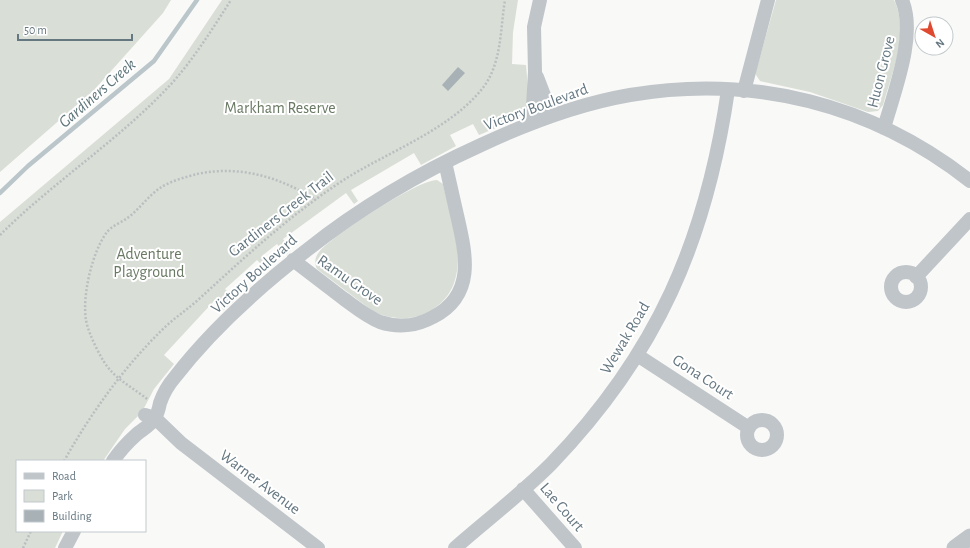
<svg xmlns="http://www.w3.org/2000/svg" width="970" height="548" font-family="'Alegreya Sans',sans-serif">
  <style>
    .green { fill: #d9ded6 }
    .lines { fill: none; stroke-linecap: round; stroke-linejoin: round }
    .stream { stroke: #bac6ca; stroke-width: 4.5 }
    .building { fill: #a7b1b6 }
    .path { stroke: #bbbec1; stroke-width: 2.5; stroke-dasharray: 2 2; stroke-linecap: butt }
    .minor { stroke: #c0c5c9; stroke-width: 14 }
    .tertiary { stroke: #c0c5c9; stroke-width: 17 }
    .labels { text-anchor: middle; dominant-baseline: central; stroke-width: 4; stroke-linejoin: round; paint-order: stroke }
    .street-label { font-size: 16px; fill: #657781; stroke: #fff }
    .park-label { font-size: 16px; fill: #697963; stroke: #fff }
    .water-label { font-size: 17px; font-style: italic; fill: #5f767b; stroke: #fff }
  </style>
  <rect width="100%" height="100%" fill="#f9f9f7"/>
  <path class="green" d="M 0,0 L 171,0 L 163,13 L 94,90 L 0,172 Z
    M 222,0 L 518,0 L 513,32 L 512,64 L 526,65 C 531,121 529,114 479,135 L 473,124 L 450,135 L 456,146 L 421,165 L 414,153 L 351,190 L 358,201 L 354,204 L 346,193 L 283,239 L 291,250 L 286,255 L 277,244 L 263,255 L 272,266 L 267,270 L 257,260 L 225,289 L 235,300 L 224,310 L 214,301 L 164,355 L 174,364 L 154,389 L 142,412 L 125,429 L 103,461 L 17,461 L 17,531 L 63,531 L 55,548 L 0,548 L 0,222 L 169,79 Z
    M 776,0 L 894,0 C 910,33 892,72 883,105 L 878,111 L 868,112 L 810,92 L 760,81 L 756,75 L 756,71 Z
    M 437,180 L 443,184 C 452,225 477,284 430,311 C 412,321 394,320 374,312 L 317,269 C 314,263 315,257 319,252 C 332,236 419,179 437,180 Z"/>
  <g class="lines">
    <path class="stream" d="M 0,193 L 28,166 L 154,61 L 197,0"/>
  </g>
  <path class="building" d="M 458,67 L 465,73 L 448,91 L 442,85 Z"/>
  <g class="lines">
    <path class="path" d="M 0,235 C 54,181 121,139 173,82 C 195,57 213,28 231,0
      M 147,399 C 136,390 121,382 111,371 C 102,362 88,333 86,320 C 82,296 92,252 107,232 C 112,226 120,223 126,219 C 139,210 148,196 160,188 C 170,181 186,177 197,174 C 240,165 280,177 316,200
      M 64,461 C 91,413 124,367 163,329 C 174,318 187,310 199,299 C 245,257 289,216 342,181 C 387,152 448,131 482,89 C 502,64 500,30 505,0
      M 23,548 L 31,531"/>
    <path class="minor" d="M 537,77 L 552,116
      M 744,91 L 768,0
      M 532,123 L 535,72 L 534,27 L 540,0
      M 884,128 C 894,92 917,35 902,0
      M 293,260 C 310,273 327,286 344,299 C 355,307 367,317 380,322 C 398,328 417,326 433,317 C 476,295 466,254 457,215 C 453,197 449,180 445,162
      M891 287a15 15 0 1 1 30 0a15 15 0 1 1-30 0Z
      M 916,277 L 970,219
      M 637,355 L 749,428
      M 145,415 L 155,418 L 181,443 L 318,548
      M747 435a15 15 0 1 1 30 0a15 15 0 1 1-30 0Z
      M 113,461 C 119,452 128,442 137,434 C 143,429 151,425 155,418 C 158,413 159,408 160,403 C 163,394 169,384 175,377 C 212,329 259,287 307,250 C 360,208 419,173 481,145 C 528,123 578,104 630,95 C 753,74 872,104 970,181
      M 523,489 L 575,548
      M 65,548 L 74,531
      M 455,548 C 487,520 521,494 551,464 C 657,354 706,241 728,90"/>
    <path class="tertiary" d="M 955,548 L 970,537"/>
  </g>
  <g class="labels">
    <g class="street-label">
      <text transform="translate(881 72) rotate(-76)">Huon Grove</text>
      <text transform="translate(536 107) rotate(-20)">Victory Boulevard</text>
      <text transform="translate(281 214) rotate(-38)">Gardiners Creek Trail</text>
      <text transform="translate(254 274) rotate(-42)">Victory Boulevard</text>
      <text transform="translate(350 280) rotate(35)">Ramu Grove</text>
      <text transform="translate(625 338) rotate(-59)">Wewak Road</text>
      <text transform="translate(703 377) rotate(33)">Gona Court</text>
      <text transform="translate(260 482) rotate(37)">Warner Avenue</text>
      <text transform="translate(562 507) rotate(49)">Lae Court</text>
    </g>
    <g class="park-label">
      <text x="280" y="108">Markham Reserve</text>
      <text x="149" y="254">Adventure<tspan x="149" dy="18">Playground</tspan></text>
    </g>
    <g class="water-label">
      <text transform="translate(97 93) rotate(-41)">Gardiners Creek</text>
    </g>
  </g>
  <rect x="16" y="460" width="130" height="72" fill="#ffffff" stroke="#c1c9cd"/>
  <rect x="24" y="473" width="20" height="6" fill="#c0c5c9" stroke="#c1c9cd"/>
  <text x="52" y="480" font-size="12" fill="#657781">Road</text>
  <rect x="24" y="490" width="20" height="12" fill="#d9ded6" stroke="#c1c9cd"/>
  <text x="52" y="500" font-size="12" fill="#657781">Park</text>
  <rect x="24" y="510" width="20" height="12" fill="#a7b1b6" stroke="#c1c9cd"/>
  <text x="52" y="520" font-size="12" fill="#657781">Building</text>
  <g transform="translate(934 36) rotate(141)"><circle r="19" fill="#ffffff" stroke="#c1c9cd"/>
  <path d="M0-3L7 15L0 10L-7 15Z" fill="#df4930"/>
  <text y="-6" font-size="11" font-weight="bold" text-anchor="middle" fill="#657781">N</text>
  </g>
  <path d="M18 34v6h114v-6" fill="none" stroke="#657781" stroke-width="2"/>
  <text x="24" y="34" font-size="12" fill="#657781" stroke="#ffffff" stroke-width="3" paint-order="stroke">50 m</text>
</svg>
